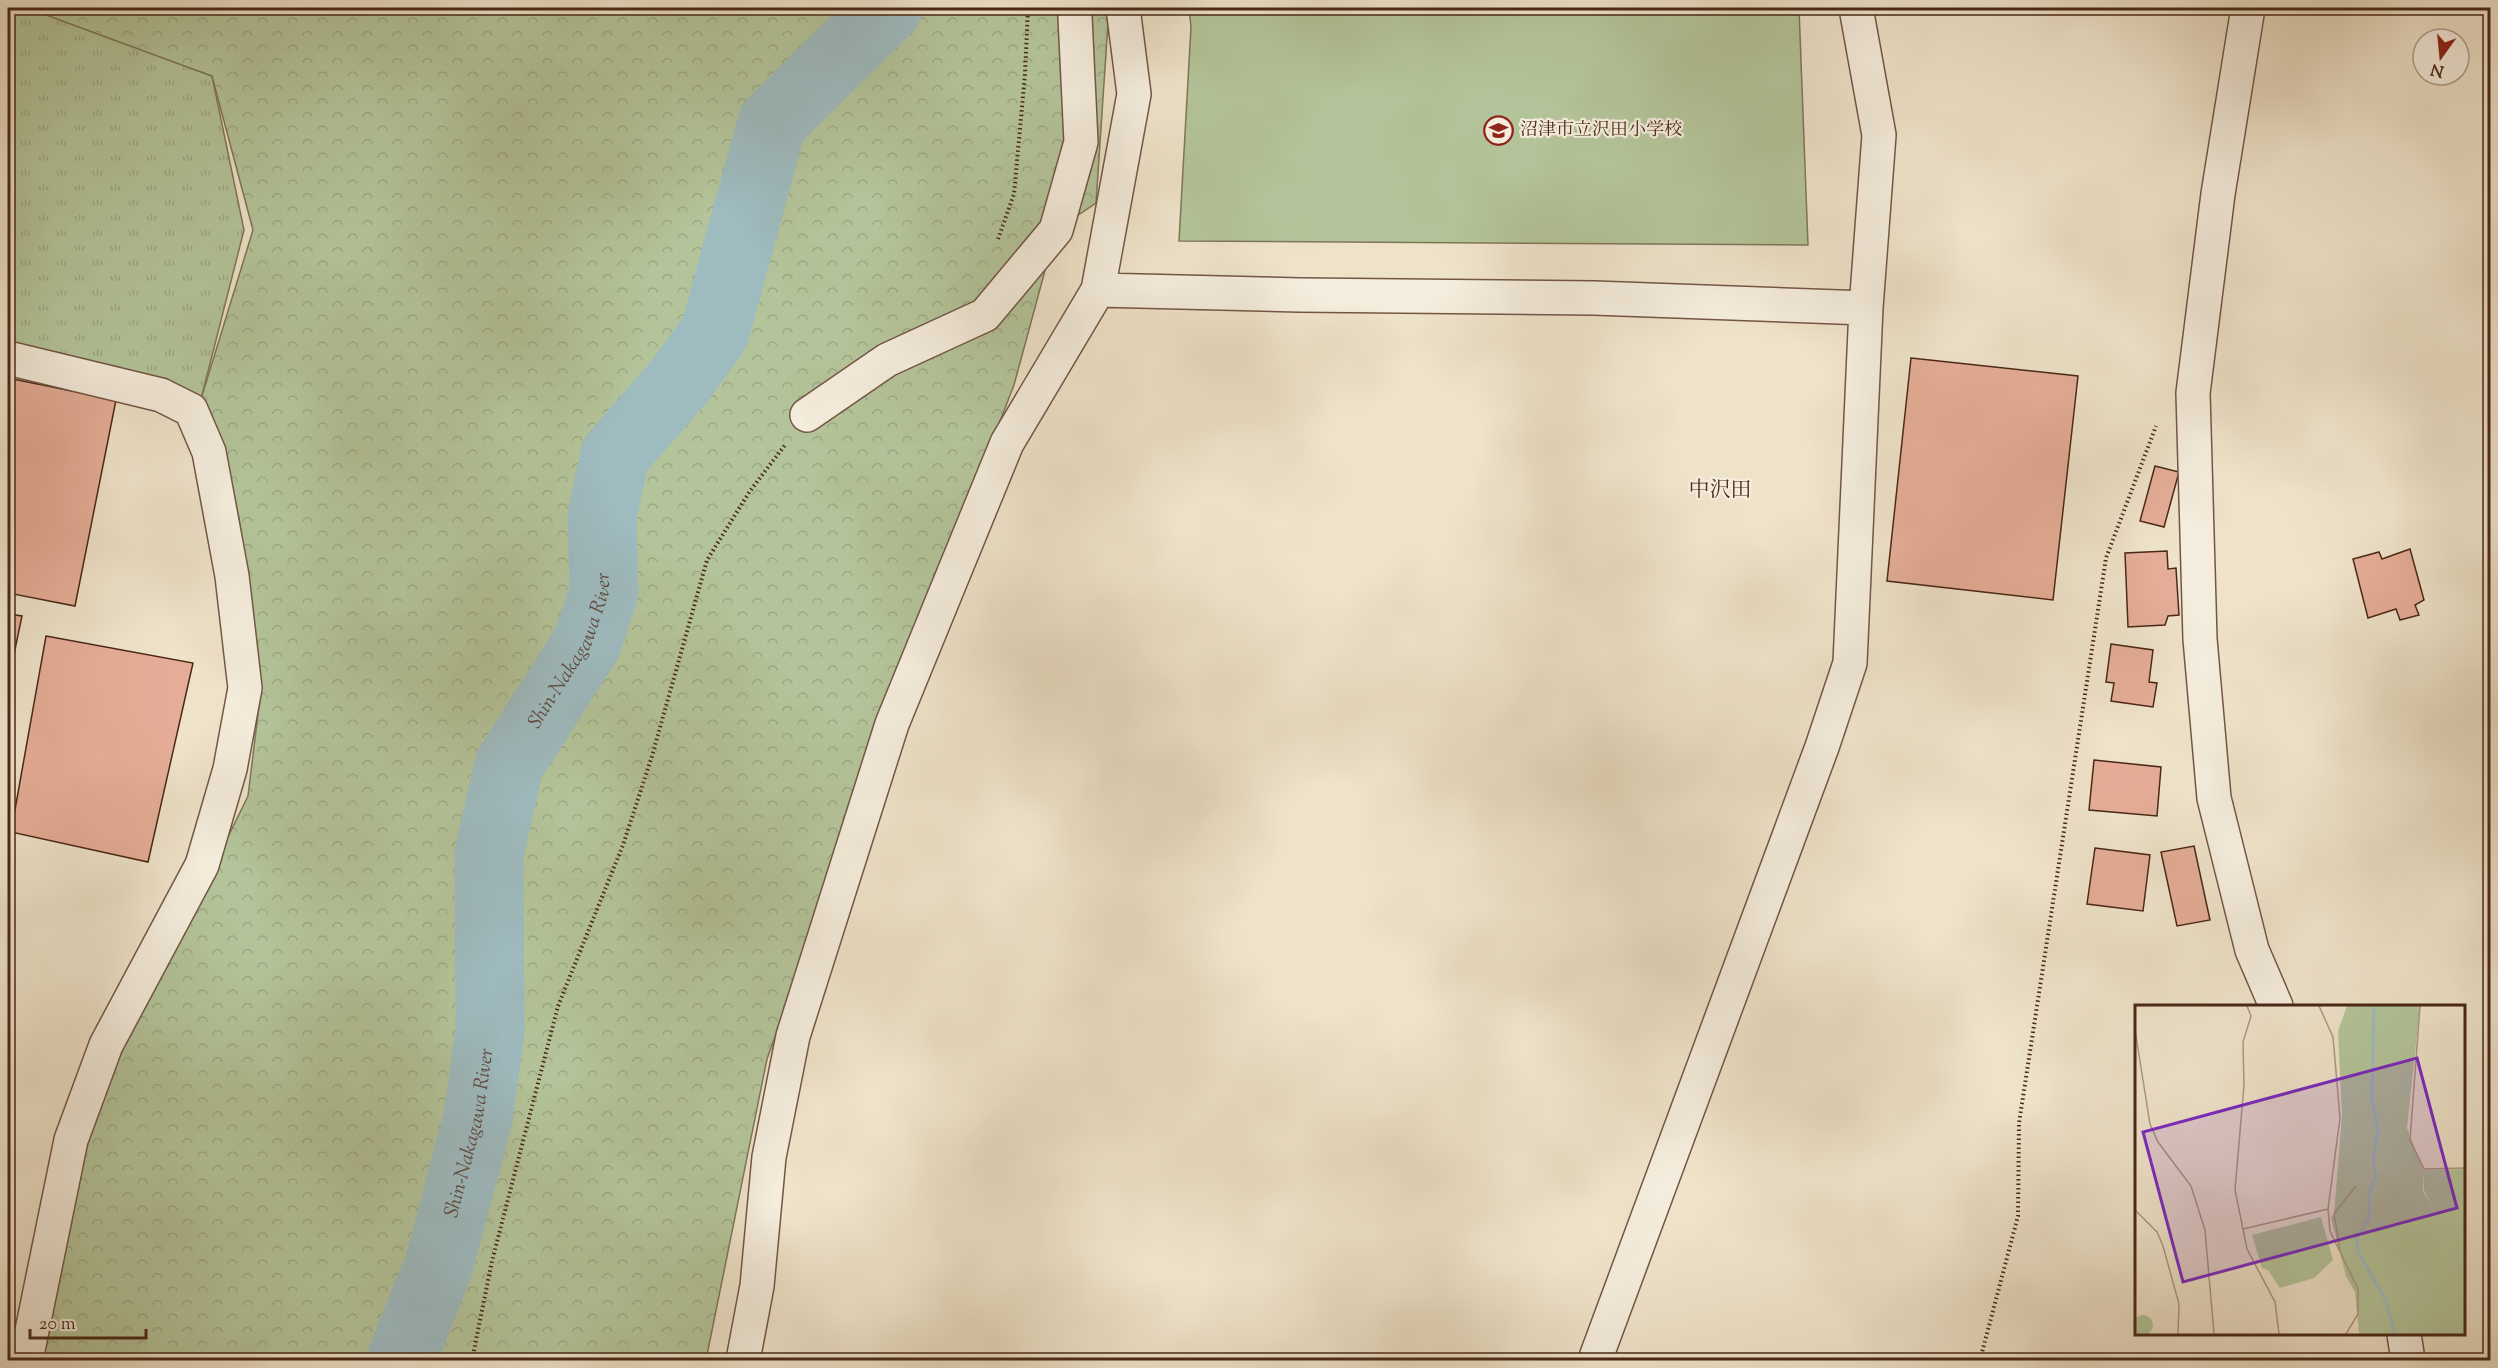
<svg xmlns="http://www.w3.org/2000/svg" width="2498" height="1368" font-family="'Sorts Mill Goudy','Noto Serif JP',serif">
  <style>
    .grass { fill: url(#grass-tufts); stroke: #7f7658; stroke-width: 1.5 }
    .forest { fill: url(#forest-crowns); stroke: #7f7658; stroke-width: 1.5 }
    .garden { fill: #b4c49a; stroke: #7f7658; stroke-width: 1.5 }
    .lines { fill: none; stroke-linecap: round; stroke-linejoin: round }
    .river { stroke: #9ebbc0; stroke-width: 69 }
    .building { fill: #e5ad97; stroke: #4a2817; stroke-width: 1.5 }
    .minor-casing { stroke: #735644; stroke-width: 36 }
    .path { stroke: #4a2817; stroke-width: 4; stroke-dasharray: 1.5 3; stroke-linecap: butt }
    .minor { stroke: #f4ecdc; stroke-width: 33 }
    .labels { text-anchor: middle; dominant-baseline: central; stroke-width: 4.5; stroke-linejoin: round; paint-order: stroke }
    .poi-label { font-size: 18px; fill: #4a2817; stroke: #f4ecdc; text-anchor: start }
    .water-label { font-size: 20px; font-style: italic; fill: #5f4d41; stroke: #f4ecdc }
    .quarter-label { font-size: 21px; fill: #4a2817; stroke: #f4ecdc }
    .inset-river { fill: none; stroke: #9ebbc0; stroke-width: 3 }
    .inset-road { fill: none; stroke: #ac9882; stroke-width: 1.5 }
    .view { fill: #7b2cbf; fill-opacity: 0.15; stroke: #7b2cbf; stroke-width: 3 }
    .inset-edge { fill: none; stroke: #4a2817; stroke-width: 3 }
  </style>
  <defs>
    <pattern id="grass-tufts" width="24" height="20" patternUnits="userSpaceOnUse" patternTransform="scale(1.5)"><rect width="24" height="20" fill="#b4c49a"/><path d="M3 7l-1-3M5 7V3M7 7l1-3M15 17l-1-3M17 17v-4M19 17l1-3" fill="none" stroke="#9ca884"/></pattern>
    <pattern id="forest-crowns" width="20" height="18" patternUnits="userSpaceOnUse" patternTransform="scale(1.5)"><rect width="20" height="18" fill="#b4c49a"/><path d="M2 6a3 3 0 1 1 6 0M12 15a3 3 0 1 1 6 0" fill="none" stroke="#9ca884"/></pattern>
  </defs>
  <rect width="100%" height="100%" fill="#eee2c9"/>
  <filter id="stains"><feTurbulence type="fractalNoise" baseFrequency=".00333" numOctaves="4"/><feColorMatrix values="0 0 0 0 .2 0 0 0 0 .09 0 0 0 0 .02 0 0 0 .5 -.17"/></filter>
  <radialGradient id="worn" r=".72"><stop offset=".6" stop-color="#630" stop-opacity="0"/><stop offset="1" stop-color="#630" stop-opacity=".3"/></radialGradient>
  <path class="grass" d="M 8,8 L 30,8 L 212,76 L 244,230 L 201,399 L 8,358 Z"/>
  <path class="forest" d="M 27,8 L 1109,8 L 1096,203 L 1056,230 L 1014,385 L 949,553 L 767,1059 L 706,1360 L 23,1360 L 71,1140 L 151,994 L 248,796 L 260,698 L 239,518 L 201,399 L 253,230 L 212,76 Z"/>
  <path class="garden" d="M 1189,8 L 1799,8 L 1808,245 L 1179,241 L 1191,27 Z"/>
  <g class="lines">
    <path class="river" id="s1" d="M 401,1360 L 439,1265 L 478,1118 L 490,1031 L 489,854 L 509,765 L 587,643 L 604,592 L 602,516 L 615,455 L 679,382 L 715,332 L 772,123 L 888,8"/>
  </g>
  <path class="building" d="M 1911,358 L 2078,376 L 2053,600 L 1887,581 Z
    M 8,378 L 116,400 L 75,606 L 8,593 Z
    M 2155,466 L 2179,472 L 2164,527 L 2140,521 Z
    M 2410,549 L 2424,600 L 2415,605 L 2419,615 L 2400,620 L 2396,609 L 2368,618 L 2353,559 L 2379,552 L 2382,559 Z
    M 2167,551 L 2168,569 L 2176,568 L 2179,615 L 2168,616 L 2165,625 L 2128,627 L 2125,553 Z
    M 8,614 L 22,616 L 8,683 Z
    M 46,636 L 193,663 L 148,862 L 11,832 Z
    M 2111,644 L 2153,650 L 2149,682 L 2157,683 L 2153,707 L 2111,701 L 2114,683 L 2106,682 Z
    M 2094,760 L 2161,767 L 2157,816 L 2089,810 Z
    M 2194,846 L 2210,920 L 2177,926 L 2161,852 Z
    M 2095,848 L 2150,855 L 2143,911 L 2087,904 Z"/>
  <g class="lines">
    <defs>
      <path id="minor" d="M 2248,8 L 2218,194 L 2193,393 L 2200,639 L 2214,798 L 2252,950 L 2276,1006
        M 1098,290 L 1300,295 L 1594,298 L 1866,308
        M 8,358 L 161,395 L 191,410 L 209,452 L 232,576 L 245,688 L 230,769 L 202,865 L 106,1045 L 71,1140 L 26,1360
        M 807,415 L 887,360 L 985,315 L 1056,230 L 1081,142 L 1075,17 L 1076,8
        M 2404,1334 L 2408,1360
        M 743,1360 L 757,1286 L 769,1157 L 793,1036 L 892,724 L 1007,443 L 1098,290 L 1134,94 L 1123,8
        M 1595,1360 L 1822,747 L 1850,663 L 1866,308 L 1879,135 L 1856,8"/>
    </defs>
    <use href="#minor" class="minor-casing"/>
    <path class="path" d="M 998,239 L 1014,194 L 1025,74 L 1028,8
      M 472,1360 L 492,1261 L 558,1006 L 623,845 L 652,756 L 707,560 L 750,491 L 785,445
      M 1980,1360 L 2018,1216 L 2019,1123 L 2106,558 L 2156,426"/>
    <use href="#minor" class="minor"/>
  </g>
  <defs>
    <symbol id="school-ring" viewBox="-11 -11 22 22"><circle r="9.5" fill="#f4ecdc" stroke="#8f2418" stroke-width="1.5"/><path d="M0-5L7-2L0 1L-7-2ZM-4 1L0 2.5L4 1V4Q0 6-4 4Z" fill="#8f2418"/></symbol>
  </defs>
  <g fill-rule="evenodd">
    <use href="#school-ring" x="1482" y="114" width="33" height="33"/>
  </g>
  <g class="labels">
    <g class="poi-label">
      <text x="1520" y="131">沼津市立沢田小学校</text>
    </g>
    <g class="water-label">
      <text stroke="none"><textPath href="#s1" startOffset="742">Shin-Nakagawa River</textPath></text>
      <text stroke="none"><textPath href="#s1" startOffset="238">Shin-Nakagawa River</textPath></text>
    </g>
    <g class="quarter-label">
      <text x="1720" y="491">中沢田</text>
    </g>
  </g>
  <g transform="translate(2135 1005)">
    <rect width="330" height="330" fill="#eee2c9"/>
    <path d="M 330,164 L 330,208 L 297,201 L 289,185 L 288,165 Z" fill="#b4c49a"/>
    <path d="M 212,1 L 285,1 L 272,123 L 288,165 L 288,186 L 297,201 L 330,207 L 330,329 L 224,329 L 220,287 L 211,271 L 196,213 L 199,209 L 207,110 L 203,26 ZM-2 320a10 10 0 1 1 20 0a10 10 0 1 1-20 0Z" fill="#b4c49a"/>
    <path d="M 186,212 L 198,255 L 179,273 L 145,283 L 133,265 L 127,263 L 117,230 Z" fill="#b4c49a"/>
    <path class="inset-river" d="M 239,1 L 237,95 L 243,124 L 238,156 L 241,171 L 234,188 L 234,213 L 221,234 L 223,246 L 251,296 L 260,329"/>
    <path class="inset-road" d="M 112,1 L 116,11 L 108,37 L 109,80 L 100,185 L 112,244 L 140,297 L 144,329M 184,1 L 198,32 L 205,113 L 193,204 L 195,226 L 223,284 L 223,309 L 211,329M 285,1 L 275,135 L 289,164 L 330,163M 0,25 L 15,119 L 23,137 L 56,181 L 70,225 L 79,329M 0,205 L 22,227 L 28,241 L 44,299 L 43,329M 108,224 L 193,204M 205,245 L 199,209 L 221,181"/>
    <path class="view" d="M 282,53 L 322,203 L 48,277 L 8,127 Z"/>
    <rect width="330" height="330" class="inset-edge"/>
  </g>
  <rect width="2498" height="1368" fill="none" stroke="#eee2c9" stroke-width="30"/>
  <rect x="9" y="9" width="2480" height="1350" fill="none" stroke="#4a2817" stroke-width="3"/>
  <rect x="15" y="15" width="2468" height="1338" fill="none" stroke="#4a2817" stroke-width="1.5"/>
  <g transform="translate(2441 57) rotate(195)"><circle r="28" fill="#f4ecdc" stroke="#b09e8d" stroke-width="1.5"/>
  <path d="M0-4.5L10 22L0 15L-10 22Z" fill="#8f2418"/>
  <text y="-9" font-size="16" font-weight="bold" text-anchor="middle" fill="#4a2817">N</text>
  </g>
  <path d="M30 1329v9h116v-9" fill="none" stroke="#4a2817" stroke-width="3"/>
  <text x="39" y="1329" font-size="18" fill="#4a2817" stroke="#f4ecdc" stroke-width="4.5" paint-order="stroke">20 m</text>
  <rect width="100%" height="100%" filter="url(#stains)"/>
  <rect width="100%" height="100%" fill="url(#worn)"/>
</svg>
